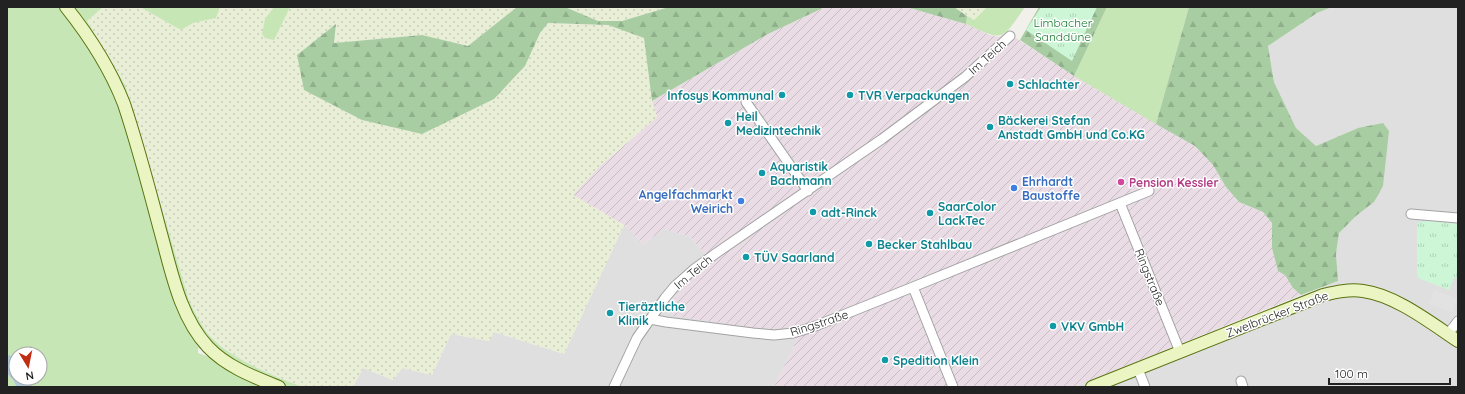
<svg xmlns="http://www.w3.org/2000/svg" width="1465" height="394" font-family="Quicksand,sans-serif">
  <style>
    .residential { fill: #e0dfdf }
    .industrial { fill: url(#industrial-furrows) }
    .farmland { fill: url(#farmland-dots) }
    .grass { fill: #c6e6b5; fill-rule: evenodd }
    .forest { fill: url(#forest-firs) }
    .park { fill: url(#park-tufts) }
    .parking { fill: #e2e2e2 }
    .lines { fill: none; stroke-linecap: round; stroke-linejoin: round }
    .river { stroke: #aecadb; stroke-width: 14 }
    .street-casing { stroke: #a3a3a3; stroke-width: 11 }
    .secondary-casing { stroke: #59730f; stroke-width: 14 }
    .street { stroke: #fff; stroke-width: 9 }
    .secondary { stroke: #ebf5c4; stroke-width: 12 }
    .culture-dot { fill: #0f9aa8; stroke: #fff; stroke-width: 1.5 }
    .hotel-dot { fill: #d1479c; stroke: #fff; stroke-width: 1.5 }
    .shop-dot { fill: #3f7fe0; stroke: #fff; stroke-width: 1.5 }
    .labels { text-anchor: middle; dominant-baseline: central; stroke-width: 3; stroke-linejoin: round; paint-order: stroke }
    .park-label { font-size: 12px; fill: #167a2d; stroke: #fff }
    .street-label { font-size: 12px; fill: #222; stroke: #fff }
    .culture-label { font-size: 12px; font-weight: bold; fill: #0d838f; stroke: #fff; text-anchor: start }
    .shop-label { font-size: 12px; font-weight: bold; fill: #366cbe; stroke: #fff; text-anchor: start }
    .hotel-label { font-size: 12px; font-weight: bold; fill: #b23c85; stroke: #fff; text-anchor: start }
  </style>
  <defs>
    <pattern id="industrial-furrows" width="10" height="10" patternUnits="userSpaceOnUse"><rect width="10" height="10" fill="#eadce5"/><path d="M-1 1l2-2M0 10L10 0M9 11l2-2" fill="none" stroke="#c8bcc4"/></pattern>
    <pattern id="farmland-dots" width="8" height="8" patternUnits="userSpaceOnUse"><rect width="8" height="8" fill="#e9eed7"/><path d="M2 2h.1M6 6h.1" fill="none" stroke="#c8ccb8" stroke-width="1.8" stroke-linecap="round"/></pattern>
    <pattern id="forest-firs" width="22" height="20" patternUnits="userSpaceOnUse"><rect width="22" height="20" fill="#a8cda2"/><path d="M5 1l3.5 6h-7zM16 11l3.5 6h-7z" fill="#90b08b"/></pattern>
    <pattern id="park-tufts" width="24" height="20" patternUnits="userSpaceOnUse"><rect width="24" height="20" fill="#ccf6d6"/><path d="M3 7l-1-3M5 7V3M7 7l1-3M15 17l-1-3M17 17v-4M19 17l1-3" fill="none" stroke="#afd3b7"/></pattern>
  </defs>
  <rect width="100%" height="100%" fill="#f1f0ea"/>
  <path class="residential" d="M 1332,7 L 1458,7 L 1458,387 L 1073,387 L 1338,281 L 1336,254 L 1339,233 L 1356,216 L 1374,202 L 1358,128 L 1316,146 L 1296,128 L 1274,82 L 1268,46 L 1317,13 Z
    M 624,225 L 643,244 L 664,229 L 691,237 L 710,261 L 775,331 L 794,327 L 796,342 L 774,387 L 353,387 L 363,368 L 393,380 L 402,368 L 432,375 L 451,334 L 489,341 L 494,332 L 564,354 Z"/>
  <path class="industrial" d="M 825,7 L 906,7 L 966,24 L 990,35 L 999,37 L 1007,32 L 1074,76 L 1195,146 L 1213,165 L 1226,187 L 1239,202 L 1263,212 L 1272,223 L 1272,248 L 1285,275 L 1293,288 L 1301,295 L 1073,387 L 774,387 L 796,342 L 794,327 L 775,331 L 674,316 L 668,311 L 668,304 L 683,286 L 710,261 L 691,237 L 664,229 L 643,244 L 624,225 L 573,195 L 600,166 L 657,117 L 652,101 L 768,34 Z"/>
  <path class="farmland" d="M 103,7 L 140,7 L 181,30 L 193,23 L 216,18 L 220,7 L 517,7 L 468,46 L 422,35 L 334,43 L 336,24 L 298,55 L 525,66 L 540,33 L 548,23 L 608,25 L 644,38 L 652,101 L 657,117 L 600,166 L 573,195 L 624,225 L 564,354 L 495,332 L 489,341 L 451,334 L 432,375 L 402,368 L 393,380 L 363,368 L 353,387 L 302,387 L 245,363 L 214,340 L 201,324 L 189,302 L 142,138 L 125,85 L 87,21 Z
    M 565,7 L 669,7 L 622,21 L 598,21 Z
    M 954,7 L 987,7 L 974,20 Z"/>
  <path class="grass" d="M 7,7 L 61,7 L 67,14 L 114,89 L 201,345 L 200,349 L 198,348 L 198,353 L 212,358 L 269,387 L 7,387 ZM 16,354 L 40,354 L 40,378 L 16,378 Z
    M 70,7 L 103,7 L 87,21 L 125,85 L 131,103 L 189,301 C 196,315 203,330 214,340 C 239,363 271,374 302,387 L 288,387 L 251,371 L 211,346 L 185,302 L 139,138 Z
    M 140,7 L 220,7 L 216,18 L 193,23 L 181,30 Z
    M 274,7 L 290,7 L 274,40 L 265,38 L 262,34 L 265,19 Z
    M 987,7 L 1025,7 C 1001,41 1005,42 966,24 L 967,16 L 974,20 Z
    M 1107,7 L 1189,7 L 1156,124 L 1074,76 Z"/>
  <path class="forest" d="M 517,7 L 565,7 L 598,21 L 622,21 L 669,7 L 825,7 L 768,34 L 652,101 L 644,38 L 608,25 L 548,23 L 540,33 L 525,66 L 494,99 L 422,134 L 362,120 L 304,90 L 297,55 L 336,24 L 334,43 L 422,35 L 468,46 Z
    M 906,7 L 954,7 L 967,16 L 966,24 Z
    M 1039,7 L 1107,7 L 1074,76 L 1020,40 Z
    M 1189,7 L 1332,7 L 1317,13 L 1268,46 L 1274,82 L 1296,128 L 1316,146 L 1358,128 L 1383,123 L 1389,131 L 1383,186 L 1374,202 L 1356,216 L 1339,233 L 1336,254 L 1338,281 L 1301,295 L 1293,288 L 1285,275 L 1278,271 L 1272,248 L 1272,223 L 1263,212 L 1239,202 L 1226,187 L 1213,165 L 1195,146 L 1156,124 Z"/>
  <path class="park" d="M 1041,7 L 1097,7 L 1072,61 L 1026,30 Z
    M 1430,221 L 1458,224 L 1458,278 L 1454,278 L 1449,290 L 1418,278 L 1417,274 L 1417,224 L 1419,222 Z"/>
  <path class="parking" d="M 1434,290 L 1457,299 L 1452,312 L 1429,304 Z"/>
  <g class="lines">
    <path class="river" d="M 7,362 L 16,373
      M 20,378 L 25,387"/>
    <defs>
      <path id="street" d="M 746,102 L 808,191
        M 1120,203 L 1180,352
        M 1411,214 L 1458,218
        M 913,287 L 953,387
        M 650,319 L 666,322 L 753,333 L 774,335 L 793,333 L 813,327 L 913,287 L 1149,191
        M 1448,334 L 1458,321
        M 1138,369 L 1145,387
        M 1241,381 L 1243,387
        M 614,387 L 637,338 L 665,298 L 675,286 L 693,270 L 715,254 L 882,139 L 965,77 L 1010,36"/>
      <path id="secondary" d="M 66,7 C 90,37 110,68 124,104 C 138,146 149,188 160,230 C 171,269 179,316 208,347 C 227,367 254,377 279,387
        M 1092,387 L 1323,295 C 1336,292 1349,289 1363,291 C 1395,295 1431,323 1458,341"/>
    </defs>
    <use href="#street" class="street-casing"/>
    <use href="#secondary" class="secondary-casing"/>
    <use href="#street" class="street"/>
    <use href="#secondary" class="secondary"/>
  </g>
  <g class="culture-dot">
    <circle cx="1010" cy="84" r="4"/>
    <circle cx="782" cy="95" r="4"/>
    <circle cx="850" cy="95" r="4"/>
    <circle cx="728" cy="123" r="4"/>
    <circle cx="990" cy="127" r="4"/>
    <circle cx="762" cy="173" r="4"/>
    <circle cx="813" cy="212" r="4"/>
    <circle cx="930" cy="213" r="4"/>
    <circle cx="869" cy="244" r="4"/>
    <circle cx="746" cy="257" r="4"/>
    <circle cx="610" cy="313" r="4"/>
    <circle cx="1053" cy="326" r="4"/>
    <circle cx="885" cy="360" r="4"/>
  </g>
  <circle class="hotel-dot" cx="1121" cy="182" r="4"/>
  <g class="shop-dot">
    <circle cx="1014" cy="188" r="4"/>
    <circle cx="741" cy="201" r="4"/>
  </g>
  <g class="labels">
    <g class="park-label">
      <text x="1063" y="22">Limbacher<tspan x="1063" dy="14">Sanddüne</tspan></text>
    </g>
    <g class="street-label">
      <text transform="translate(987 57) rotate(-42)">Im Teich</text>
      <text transform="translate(693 272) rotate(-40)">Im Teich</text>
      <text transform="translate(1150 277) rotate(68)">Ringstraße</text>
      <text transform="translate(1277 314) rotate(-21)">Zweibrücker Straße</text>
      <text transform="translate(819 323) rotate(-18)">Ringstraße</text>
    </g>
    <g class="culture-label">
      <text x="1018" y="84">Schlachter</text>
      <text x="774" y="95" text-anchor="end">Infosys Kommunal</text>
      <text x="858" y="95">TVR Verpackungen</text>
      <text x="736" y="116">Heil<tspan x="736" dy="14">Medizintechnik</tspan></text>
      <text x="998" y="120">Bäckerei Stefan<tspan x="998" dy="14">Anstadt GmbH und Co.KG</tspan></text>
      <text x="770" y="166">Aquaristik<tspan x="770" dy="14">Bachmann</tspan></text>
      <text x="938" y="206">SaarColor<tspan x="938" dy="14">LackTec</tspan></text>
      <text x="821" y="212">adt-Rinck</text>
      <text x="877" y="244">Becker Stahlbau</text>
      <text x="754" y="257">TÜV Saarland</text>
      <text x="618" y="306">Tieräztliche<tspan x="618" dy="14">Klinik</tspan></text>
      <text x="1061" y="326">VKV GmbH</text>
      <text x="893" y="360">Spedition Klein</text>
    </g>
    <g class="shop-label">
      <text x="1022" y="181">Ehrhardt<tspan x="1022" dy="14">Baustoffe</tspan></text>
      <text x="733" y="194" text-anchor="end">Angelfachmarkt<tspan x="733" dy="14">Weirich</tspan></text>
    </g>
    <g class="hotel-label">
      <text x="1129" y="182">Pension Kessler</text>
    </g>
  </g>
  <rect width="1465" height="394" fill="none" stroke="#222222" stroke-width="16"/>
  <g transform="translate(28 366) rotate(170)"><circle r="19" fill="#ffffff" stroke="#a7a7a7"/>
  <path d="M0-3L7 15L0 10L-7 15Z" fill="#c22c12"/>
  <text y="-6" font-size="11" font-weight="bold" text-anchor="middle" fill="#222222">N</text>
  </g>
  <path d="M1329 378v6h121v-6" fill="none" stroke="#222222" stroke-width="2"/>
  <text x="1335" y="378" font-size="12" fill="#222222" stroke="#ffffff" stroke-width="3" paint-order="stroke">100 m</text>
</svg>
